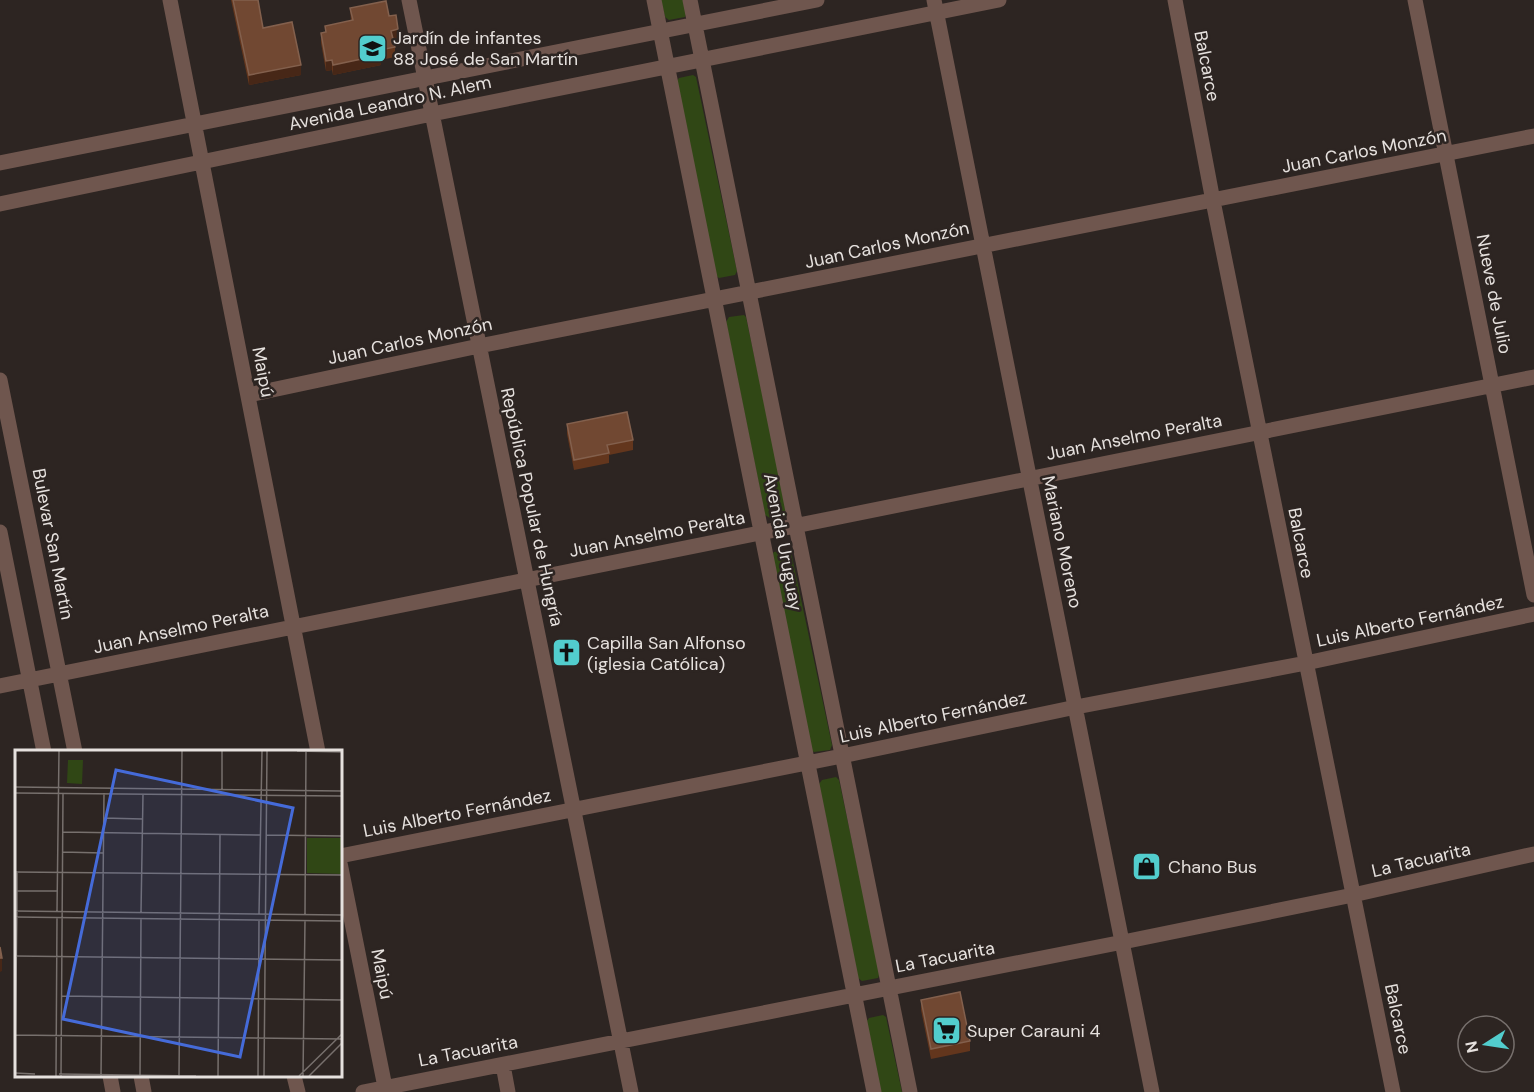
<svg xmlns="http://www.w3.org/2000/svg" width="1534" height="1092" font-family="'DM Sans',sans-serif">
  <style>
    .grass { fill: #304715 }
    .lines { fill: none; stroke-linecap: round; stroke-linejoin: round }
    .minor { stroke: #6f564e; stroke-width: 15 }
    .wall { fill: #63361d }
    .shaded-wall { fill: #472717 }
    .building { fill: #714832; stroke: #83604d; stroke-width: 1.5 }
    .labels { text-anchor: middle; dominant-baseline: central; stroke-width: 5; stroke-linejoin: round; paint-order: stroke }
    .poi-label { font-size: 18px; fill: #e6e1de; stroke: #2d2522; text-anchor: start }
    .street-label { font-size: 18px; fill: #e6e1de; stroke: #2d2522 }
    .inset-road { fill: none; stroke: #77706d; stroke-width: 1.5 }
    .view { fill: #456bd9; fill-opacity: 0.15; stroke: #456bd9; stroke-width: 3 }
    .inset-edge { fill: none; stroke: #e6e1de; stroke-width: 3 }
  </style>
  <rect width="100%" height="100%" fill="#2d2522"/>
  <path class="grass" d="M 661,0 L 684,0 L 687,12 L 685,17 L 669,20 L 665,17 Z
    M 693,75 L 696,77 L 737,271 L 735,275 L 719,278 L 715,275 L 676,82 L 679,78 Z
    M 744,315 L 746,317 L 787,510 L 786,515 L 770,518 L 765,515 L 726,322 L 729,317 Z
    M 788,549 L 791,552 L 832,745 L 830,750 L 814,752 L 810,749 L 771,556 L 774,552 Z
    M 836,777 L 839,780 L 880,973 L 878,978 L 862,981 L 858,978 L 819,784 L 822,780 Z
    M 883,1015 L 886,1017 L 902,1092 L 880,1092 L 866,1022 L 869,1018 Z"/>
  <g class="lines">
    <path class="minor" d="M 170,0 L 318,752
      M 409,0 L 631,1092
      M 654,0 L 874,1092
      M 690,0 L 910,1092
      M 934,0 L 1152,1092
      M 1175,0 L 1213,201 L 1393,1092
      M 1415,0 L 1534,595
      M 0,163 L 817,0
      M 0,204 L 432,114 L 999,0
      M 0,380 L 75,752
      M 248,395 L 479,346 L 1534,136
      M 0,532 L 44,752
      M 0,686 L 1534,377
      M 340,856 L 842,756 L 1076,707 L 1306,663 L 1534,614
      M 340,863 L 386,1092
      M 503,1065 L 508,1092
      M 110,1076 L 113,1092
      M 141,1076 L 144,1092
      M 294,1076 L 298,1092
      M 363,1092 L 1123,942 L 1353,895 L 1534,854"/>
  </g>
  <path class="wall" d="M 231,0 L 258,0 L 263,28 L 301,75 L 249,85 Z
    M 350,8 L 389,16 L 398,39 L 393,40 L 395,47 L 395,57 L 381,60 L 381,65 L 333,75 L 332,70 L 326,71 L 321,43 L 321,33 L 325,32 L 325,26 L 351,21 Z
    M 567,424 L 633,440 L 633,450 L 609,455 L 609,463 L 574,470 L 567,434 Z
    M 921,1000 L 970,1041 L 970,1051 L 931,1059 L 921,1010 Z"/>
  <path class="shaded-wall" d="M 398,29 L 398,39 L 391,41 L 391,31 Z
    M 381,55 L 381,65 L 333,75 L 333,65 Z
    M 332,60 L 332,70 L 326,71 L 326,61 Z
    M 301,65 L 301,75 L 249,85 L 249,75 Z
    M 0,958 L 2,958 L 2,971 L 0,972 Z"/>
  <path class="building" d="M 233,0 L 258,0 L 263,28 L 292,22 L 301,65 L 249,75 Z
    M 386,1 L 389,16 L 396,15 L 398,29 L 391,31 L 395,47 L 380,50 L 381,55 L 333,65 L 332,60 L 326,61 L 321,33 L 326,32 L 325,26 L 353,20 L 350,8 Z
    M 627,412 L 633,440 L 607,445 L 609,453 L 574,460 L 567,424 Z
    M 0,947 L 2,958 L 0,958 Z
    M 960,992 L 970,1041 L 931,1049 L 921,1000 Z"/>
  <defs>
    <symbol id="school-square" viewBox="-11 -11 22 22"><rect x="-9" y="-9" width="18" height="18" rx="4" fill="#52cdcd" stroke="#2d2522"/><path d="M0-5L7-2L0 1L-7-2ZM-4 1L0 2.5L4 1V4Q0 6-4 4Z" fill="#111"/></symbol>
    <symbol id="church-square" viewBox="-11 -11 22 22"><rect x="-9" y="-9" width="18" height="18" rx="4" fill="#52cdcd" stroke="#2d2522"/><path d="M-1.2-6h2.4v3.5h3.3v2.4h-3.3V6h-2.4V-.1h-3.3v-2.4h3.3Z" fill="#111"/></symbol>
    <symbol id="shop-square" viewBox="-11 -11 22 22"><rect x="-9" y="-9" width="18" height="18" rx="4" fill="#52cdcd" stroke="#2d2522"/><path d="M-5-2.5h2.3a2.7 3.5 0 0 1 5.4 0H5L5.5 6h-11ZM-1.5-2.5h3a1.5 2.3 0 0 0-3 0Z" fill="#111"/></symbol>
    <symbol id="supermarket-square" viewBox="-11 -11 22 22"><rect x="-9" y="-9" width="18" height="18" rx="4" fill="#52cdcd" stroke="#2d2522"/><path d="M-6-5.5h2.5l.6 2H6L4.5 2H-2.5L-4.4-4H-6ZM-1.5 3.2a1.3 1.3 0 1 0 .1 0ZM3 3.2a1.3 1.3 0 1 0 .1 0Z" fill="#111"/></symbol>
  </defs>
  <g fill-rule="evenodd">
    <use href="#school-square" x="356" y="32" width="33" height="33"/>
    <use href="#church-square" x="550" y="636" width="33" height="33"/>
    <use href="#shop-square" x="1130" y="850" width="33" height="33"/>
    <use href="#supermarket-square" x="930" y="1014" width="33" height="33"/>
  </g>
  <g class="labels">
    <g class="poi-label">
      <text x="393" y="38">Jardín de infantes<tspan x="393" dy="21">88 José de San Martín</tspan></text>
      <text x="587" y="643">Capilla San Alfonso<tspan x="587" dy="21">(iglesia Católica)</tspan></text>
      <text x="1168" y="867">Chano Bus</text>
      <text x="967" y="1031">Super Carauni 4</text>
    </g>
    <g class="street-label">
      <text transform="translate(1207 66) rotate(79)">Balcarce</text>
      <text transform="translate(390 103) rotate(-12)">Avenida Leandro N. Alem</text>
      <text transform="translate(1364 151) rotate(-11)">Juan Carlos Monzón</text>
      <text transform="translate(887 245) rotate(-12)">Juan Carlos Monzón</text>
      <text transform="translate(1494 294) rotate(79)">Nueve de Julio</text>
      <text transform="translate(410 341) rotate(-12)">Juan Carlos Monzón</text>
      <text transform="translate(263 372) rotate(79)">Maipú</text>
      <text transform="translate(1134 437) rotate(-11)">Juan Anselmo Peralta</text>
      <text transform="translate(532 507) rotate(78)">República Popular de Hungría</text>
      <text transform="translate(657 534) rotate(-11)">Juan Anselmo Peralta</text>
      <text transform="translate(783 542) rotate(79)">Avenida Uruguay</text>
      <text transform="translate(1062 542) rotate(78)">Mariano Moreno</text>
      <text transform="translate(1301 543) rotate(79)">Balcarce</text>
      <text transform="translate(53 544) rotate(79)">Bulevar San Martín</text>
      <text transform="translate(1410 621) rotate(-12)">Luis Alberto Fernández</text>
      <text transform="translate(181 629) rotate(-12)">Juan Anselmo Peralta</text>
      <text transform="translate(933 717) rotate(-12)">Luis Alberto Fernández</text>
      <text transform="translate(457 813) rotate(-11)">Luis Alberto Fernández</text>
      <text transform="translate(1421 860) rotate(-13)">La Tacuarita</text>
      <text transform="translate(945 957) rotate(-11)">La Tacuarita</text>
      <text transform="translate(382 974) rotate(79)">Maipú</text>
      <text transform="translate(1398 1019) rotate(78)">Balcarce</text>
      <text transform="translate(468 1051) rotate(-11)">La Tacuarita</text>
    </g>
  </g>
  <g transform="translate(15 750)">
    <rect width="327" height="327" fill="#2d2522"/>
    <path d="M 53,10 L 68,10 L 67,34 L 52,33 Z" fill="#304715"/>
    <path d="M 292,88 L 327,88 L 327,124 L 292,123 Z" fill="#304715"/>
    <path class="inset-road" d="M 207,1 L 207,40M 282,1 L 327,2M 0,37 L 327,41M 0,43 L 327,46M 88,68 L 128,69M 47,82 L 245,85M 251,85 L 327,86M 47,102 L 88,103M 0,122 L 327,125M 2,141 L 42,141M 0,161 L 327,165M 2,161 L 2,122M 42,161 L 44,1M 126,162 L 128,44M 244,164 L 247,1M 290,164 L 291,1M 0,167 L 327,171M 0,206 L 327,210M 47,246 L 327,250M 0,285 L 327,289M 0,309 L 2,161M 0,323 L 20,324M 44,324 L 181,326M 41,326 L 42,168M 46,326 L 48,44M 86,326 L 89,43M 125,326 L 126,169M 164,326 L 167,1M 203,326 L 205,85M 243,326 L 244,170M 249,326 L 252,1M 284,326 L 327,284M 288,326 L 290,171M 294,326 L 327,293"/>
    <path class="view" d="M 101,20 L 278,58 L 225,307 L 48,269 Z"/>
    <rect width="327" height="327" class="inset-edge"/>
  </g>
  <g transform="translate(1486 1044) rotate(258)"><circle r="28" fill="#2d2522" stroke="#77706d" stroke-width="1.5"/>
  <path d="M0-4.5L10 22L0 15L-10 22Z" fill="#52cdcd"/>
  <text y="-9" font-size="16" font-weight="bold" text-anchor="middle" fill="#e6e1de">N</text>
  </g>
</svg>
